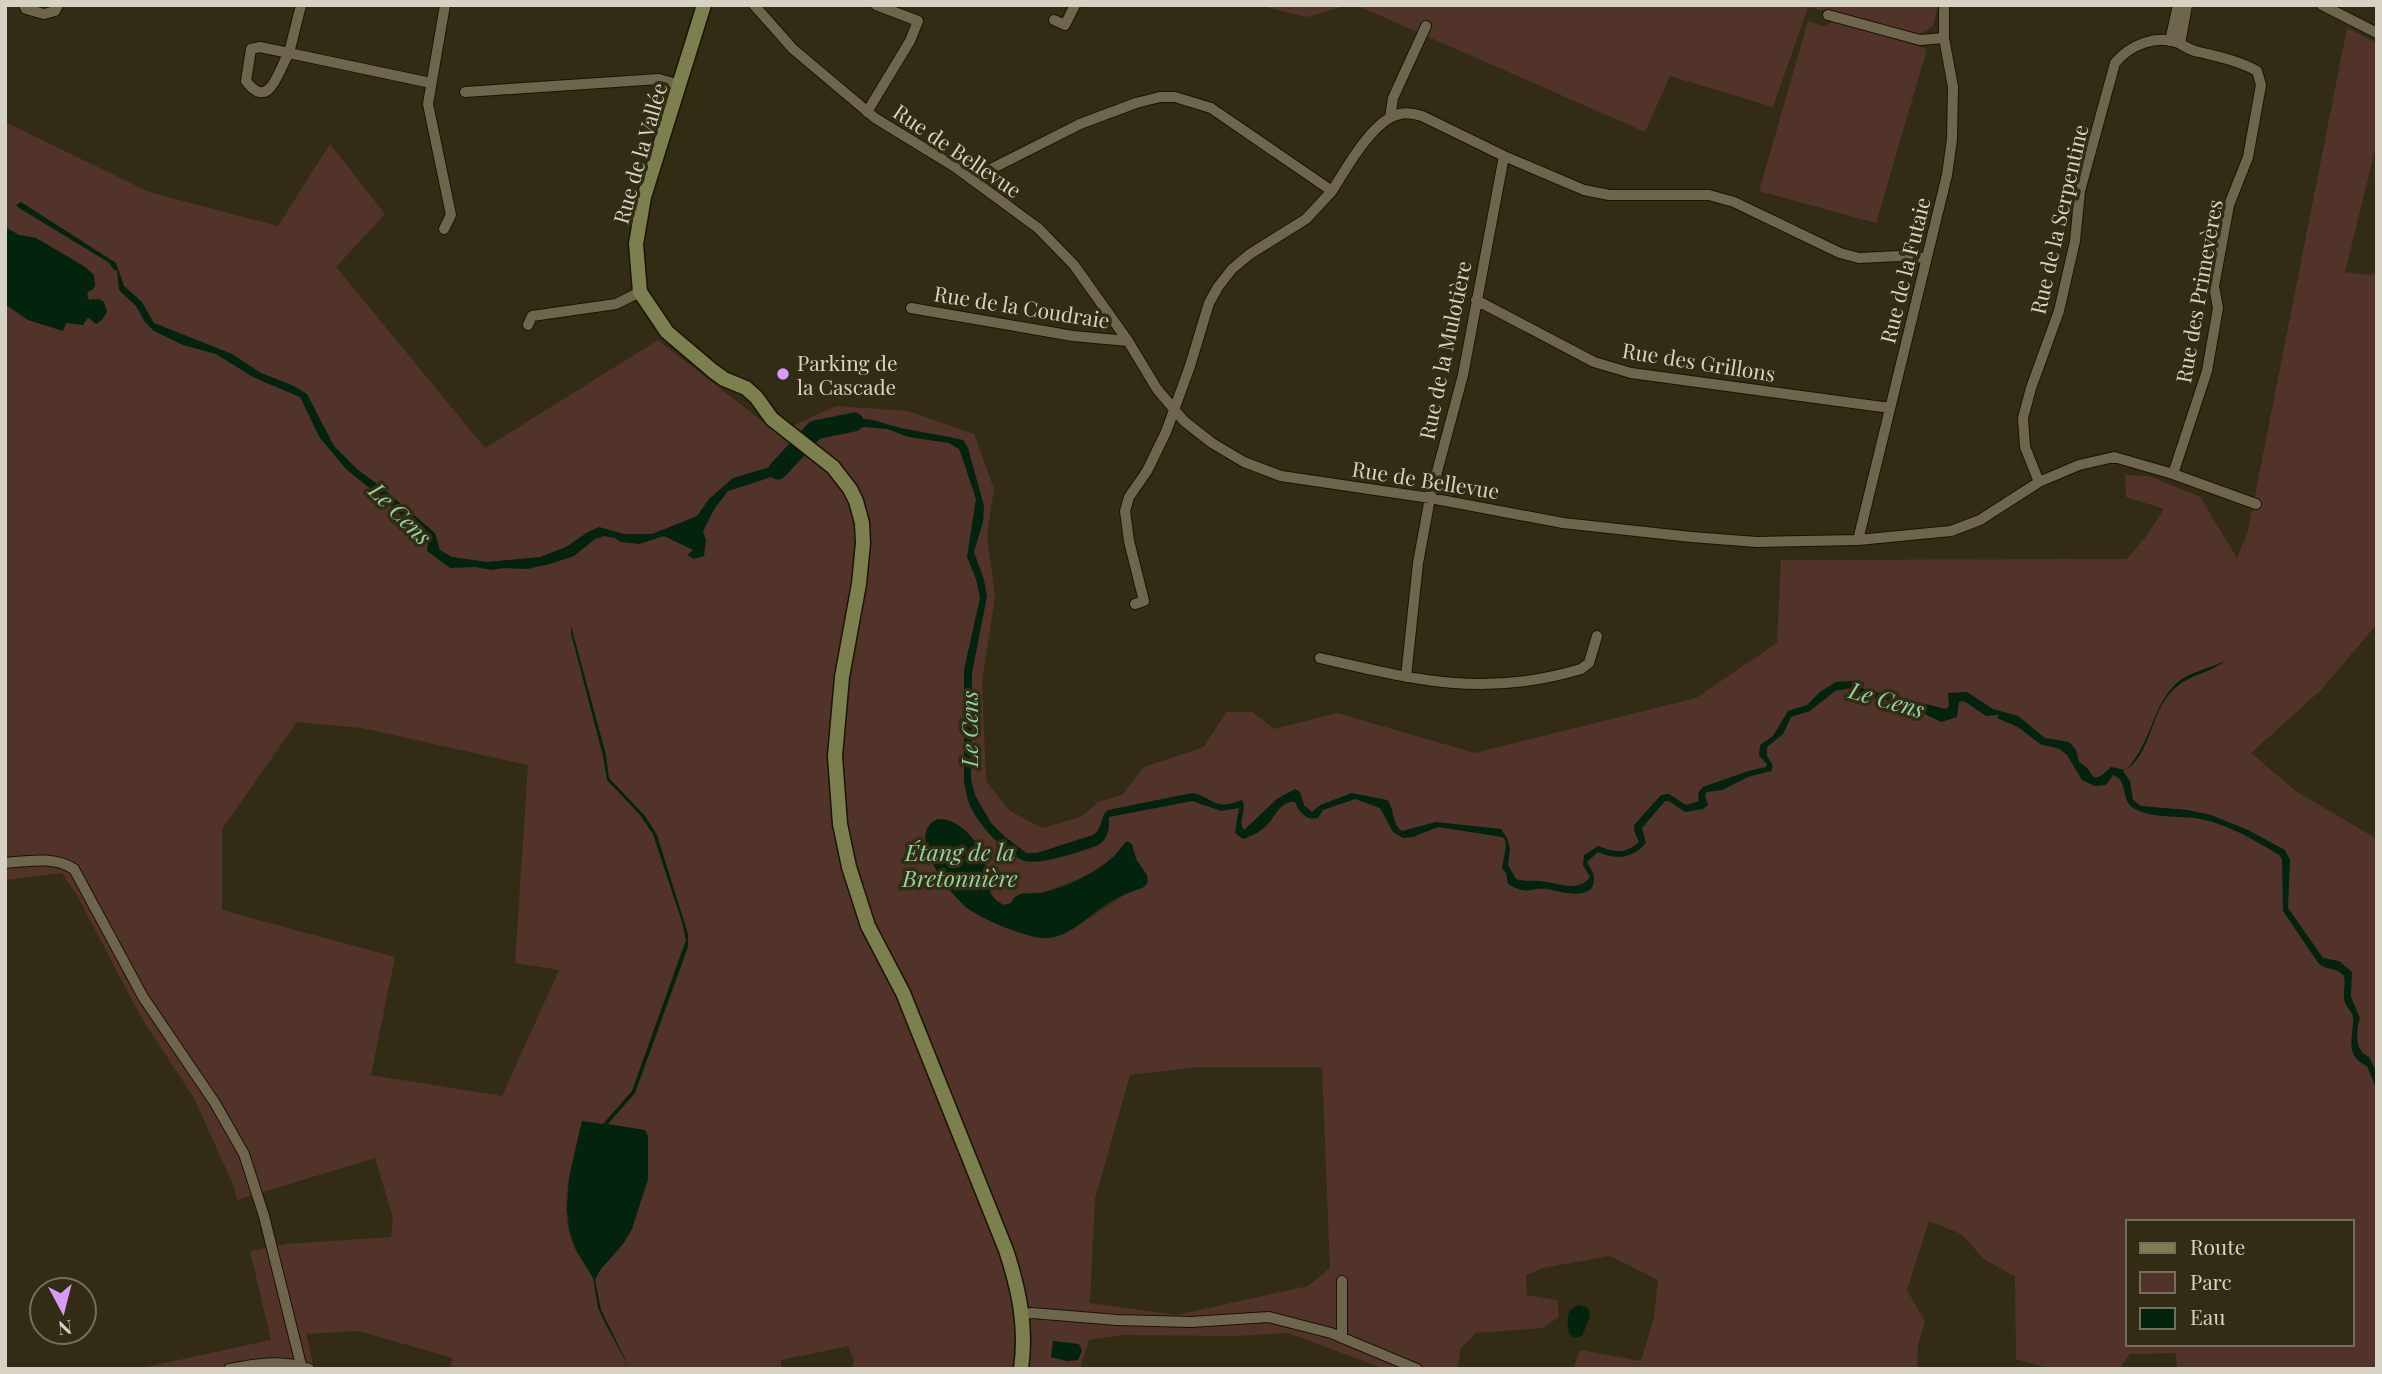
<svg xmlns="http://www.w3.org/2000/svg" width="2382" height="1374" font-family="'Playfair Display',serif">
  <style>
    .green { fill: #523329; fill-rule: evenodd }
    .water { fill: #02230e }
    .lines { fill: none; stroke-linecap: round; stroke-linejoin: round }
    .river { stroke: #02230e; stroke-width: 19 }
    .street-casing { stroke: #1a1401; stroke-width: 12 }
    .secondary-casing { stroke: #1a1401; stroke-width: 17 }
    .street { stroke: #6d664d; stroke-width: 10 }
    .secondary { stroke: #7b804e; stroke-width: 14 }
    .poi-dot { fill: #d89af8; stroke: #322c15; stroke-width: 2.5 }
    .labels { text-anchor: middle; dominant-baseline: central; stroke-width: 7; stroke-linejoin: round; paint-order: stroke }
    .street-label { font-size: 21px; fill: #d6d3c5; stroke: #322c15 }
    .poi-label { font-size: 21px; fill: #d6d3c5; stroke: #322c15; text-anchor: start }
    .water-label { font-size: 23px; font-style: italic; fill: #8ed39f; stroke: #322c15 }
  </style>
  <rect width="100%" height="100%" fill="#322c15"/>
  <path class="green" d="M 1258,5 L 1349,5 L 1306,17 Z
    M 1356,5 L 1938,5 L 1933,26 L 1918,36 L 1808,7 L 1773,107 L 1670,76 L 1645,132 Z
    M 1834,20 L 1927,49 L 1876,223 L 1759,191 L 1808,21 L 1825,27 Z
    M 2347,28 L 2377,43 L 2377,142 L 2345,272 L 2369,275 L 2377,273 L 2377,624 L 2321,690 L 2251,753 L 2297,792 L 2377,839 L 2377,1369 L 2177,1369 L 2176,1353 L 2130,1354 L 2119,1369 L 2051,1369 L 2016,1359 L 2015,1276 L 1985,1260 L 1961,1234 L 1929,1221 L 1907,1290 L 1925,1322 L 1918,1345 L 1917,1369 L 1573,1369 L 1580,1350 L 1641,1361 L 1654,1317 L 1658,1280 L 1610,1256 L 1543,1268 L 1526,1275 L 1527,1295 L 1557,1300 L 1559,1317 L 1543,1328 L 1476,1333 L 1460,1349 L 1458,1369 L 1385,1369 L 1288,1333 L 1235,1336 L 1122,1335 L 1089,1340 L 1080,1369 L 852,1369 L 854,1360 L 848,1346 L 781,1360 L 781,1369 L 449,1369 L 453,1358 L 358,1331 L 306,1334 L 314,1369 L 137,1369 L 271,1340 L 250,1251 L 286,1244 L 391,1237 L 393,1218 L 375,1158 L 237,1200 L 234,1187 L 194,1098 L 142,1019 L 78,897 L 62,873 L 5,880 L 5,304 L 29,320 L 63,330 L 66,323 L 83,325 L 86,319 L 90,319 L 94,298 L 89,300 L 87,293 L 92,290 L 95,284 L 76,261 L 36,238 L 19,235 L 5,227 L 5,122 L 149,192 L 278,226 L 330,144 L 385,214 L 336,267 L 485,448 L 658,340 L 777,433 L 836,406 L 908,411 L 974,434 L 994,489 L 987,535 L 995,596 L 982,682 L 986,781 L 1010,811 L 1042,828 L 1081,817 L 1098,802 L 1122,795 L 1144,767 L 1204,747 L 1226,712 L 1253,712 L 1274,729 L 1337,713 L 1475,753 L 1696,698 L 1777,643 L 1781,560 L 2127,559 L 2147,535 L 2164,509 L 2126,497 L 2125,475 L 2149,476 L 2200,497 L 2237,558 L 2248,531 ZM 297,722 L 362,728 L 528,765 L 515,963 L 559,970 L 502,1096 L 371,1075 L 395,957 L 222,910 L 222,829 ZM 968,799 L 978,802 L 991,823 L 1004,836 L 1026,853 L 1037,853 L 1093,835 C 1103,828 1110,816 1118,808 L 1119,815 L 1109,817 C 1109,827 1109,836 1101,843 C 1093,850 1080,849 1070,853 C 1056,859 1039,866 1023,859 C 1000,850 977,822 968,799 ZM 978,848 C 989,868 981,895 1004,905 L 1012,903 L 1014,897 L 1044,892 L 1071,882 L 1097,870 L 1119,852 L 1134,851 L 1136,859 L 1144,870 L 1121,897 L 1079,925 L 1049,938 L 1008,928 L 983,918 L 966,907 L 941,880 ZM 1198,1067 L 1322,1067 L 1330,1268 L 1308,1286 L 1176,1315 L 1090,1303 L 1095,1199 L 1130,1075 ZM 582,1122 L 645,1130 L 648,1136 L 648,1179 L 631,1231 L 617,1251 L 592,1277 C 587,1266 578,1256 573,1244 C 557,1206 573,1159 582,1122 ZM 2128,1222 L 2352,1222 L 2352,1344 L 2128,1344 Z"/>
  <path class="water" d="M 21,202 L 116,263 L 124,286 L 142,302 L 154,323 L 232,354 L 261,373 L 294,386 L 307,394 L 334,446 L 357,469 L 380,486 L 435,533 L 440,550 L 452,557 L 487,562 L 540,557 L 566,547 L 588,532 L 599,527 L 624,534 L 652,534 L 697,516 L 709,499 L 733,478 L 770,467 L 794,452 L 798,455 L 795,465 L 787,472 L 728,491 L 715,508 L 703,531 L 706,540 L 704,556 L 694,559 L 687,555 L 693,550 L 664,536 L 639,544 L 621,542 L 615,538 L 604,536 L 595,539 L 574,556 L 550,564 L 527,569 L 504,568 L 491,570 L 476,567 L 450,568 L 427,551 L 428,541 L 387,502 L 346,469 L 320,438 L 300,397 L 253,377 L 216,354 L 183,345 L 154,331 L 145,322 L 136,306 L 119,290 L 117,270 L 115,271 L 108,262 L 19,208 L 16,205 Z
    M 5,227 L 19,235 L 36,238 L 85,267 L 94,275 L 95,286 L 92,290 L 88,291 L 87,297 L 89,300 L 99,299 L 104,302 L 107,312 L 102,320 L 96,324 L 88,317 L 83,325 L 66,323 L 63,331 L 28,320 L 6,305 Z
    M 858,419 C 871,418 878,422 890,425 C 914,432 939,434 963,440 L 968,448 L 984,506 L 983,522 L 974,552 L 984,580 L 987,596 L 972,673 L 971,779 L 975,795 L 991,823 L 1004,836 L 1026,853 L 1037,853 L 1093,835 C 1104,828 1099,817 1108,810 L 1192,793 C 1202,794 1209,801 1219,804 C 1226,806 1235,802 1242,800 C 1248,810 1237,821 1244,830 L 1277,799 L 1295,789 L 1300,792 L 1304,805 L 1312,812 L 1320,805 L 1352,793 L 1387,800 C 1395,808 1391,824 1402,831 L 1436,822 L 1501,829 L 1507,838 L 1510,848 L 1508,865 L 1516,879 C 1524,882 1531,880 1540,881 C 1556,882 1578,894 1590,877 L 1583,865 L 1584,855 L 1598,846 C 1615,852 1624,855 1639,842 L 1634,830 L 1634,825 L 1661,795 L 1669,794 L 1686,805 L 1699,801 L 1698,793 L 1703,787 C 1724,780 1744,771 1766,767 L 1767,764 L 1759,756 L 1760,745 L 1773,736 L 1788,711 L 1807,705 L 1820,692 L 1836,682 L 1852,681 L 1864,689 L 1946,709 L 1949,706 L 1948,693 L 1967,692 L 1993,709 L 2018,716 L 2045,738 L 2069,742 L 2076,750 L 2079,762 C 2097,771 2088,789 2111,767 L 2125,770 C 2152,746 2151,704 2179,681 C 2191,672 2210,668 2225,661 C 2202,678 2183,673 2165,700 C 2150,721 2148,759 2123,771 L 2130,781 L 2133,800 L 2141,806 L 2188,810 L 2211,815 L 2248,830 L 2285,850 L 2290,860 L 2288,908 L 2323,958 L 2339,961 L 2352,972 L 2351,997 L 2360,1018 C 2356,1031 2354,1051 2369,1057 L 2377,1073 L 2377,1091 L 2367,1066 C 2343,1055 2354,1037 2353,1018 C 2353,1012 2347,1008 2345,1003 C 2342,994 2346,985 2344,976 C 2335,966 2328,971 2319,964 L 2283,911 L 2282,859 L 2279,855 C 2254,840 2228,824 2200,819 C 2179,815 2154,819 2135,809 C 2120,802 2129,780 2113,775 L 2106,785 L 2095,786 L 2082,780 L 2067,755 L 2060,749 L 2040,744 L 2018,727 L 1997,718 L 1999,715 L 1986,716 L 1964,701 L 1959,702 L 1957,717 L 1941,722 L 1903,703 L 1860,695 L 1851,688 L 1835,691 L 1810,711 L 1791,717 L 1783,734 L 1767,747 L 1767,756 L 1773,766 L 1771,771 L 1748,777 L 1722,790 L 1707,792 L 1705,796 L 1708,805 L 1703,809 L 1685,812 L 1669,801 L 1665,801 L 1642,828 L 1646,843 C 1632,859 1616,860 1598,852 L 1587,862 C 1589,867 1594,872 1594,878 C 1595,903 1559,891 1547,889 C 1530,887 1528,896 1508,884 L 1506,873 L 1502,868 L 1506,846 L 1505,839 L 1502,837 L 1438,827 L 1413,837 L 1403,838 L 1393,832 L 1380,808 L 1355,799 L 1323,810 L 1318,818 C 1306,821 1299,812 1295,802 C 1281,801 1277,813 1269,823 C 1262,831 1252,836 1243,839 L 1235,833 L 1239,808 L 1221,811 L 1192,801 L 1109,817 C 1109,827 1109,835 1102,842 C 1093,850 1037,865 1024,861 C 1006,854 979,825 971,808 C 967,799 966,791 964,782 L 964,670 L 980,598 L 976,579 L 967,557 L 976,499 L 961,454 L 959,449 L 949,443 L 909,437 L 887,429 L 864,427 L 830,432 L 828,424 L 831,422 Z
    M 571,626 L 606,755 L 609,778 L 645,816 L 657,835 L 688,934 L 688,947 L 635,1093 L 608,1124 L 645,1130 L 648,1136 L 648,1179 L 632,1229 L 623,1244 L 601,1269 L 595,1280 L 601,1310 L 630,1369 L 604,1321 L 598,1308 L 593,1278 L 576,1250 L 570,1233 L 567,1209 L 569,1179 L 582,1121 L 603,1124 L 632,1091 L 686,940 L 682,922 L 653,834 L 640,815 L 607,780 L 603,756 L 571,633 Z
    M 938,819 C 959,818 980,842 985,862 C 989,880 984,896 1004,905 L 1011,903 C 1018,888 1031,896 1045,892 C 1068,887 1095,873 1113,857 C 1119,852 1121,846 1127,841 L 1132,844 L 1136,859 L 1147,875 L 1148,882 L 1144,887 C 1131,892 1117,897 1105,905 C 1088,916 1071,935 1050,938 C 1032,941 981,919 966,907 C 949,893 903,833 938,819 Z
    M 1579,1305 L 1588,1308 L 1590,1316 L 1582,1336 L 1574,1338 L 1569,1333 C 1567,1321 1565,1309 1579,1305 Z
    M 1053,1341 L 1079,1344 L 1082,1351 L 1078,1360 L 1067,1361 L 1051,1357 Z"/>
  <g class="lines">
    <path class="river" d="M 778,470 L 815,430 L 854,422"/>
    <defs>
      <path id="street" d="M 24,5 L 26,9 L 44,14 L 55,11 L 58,5
        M 301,5 L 289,53 L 260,47 L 251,49 L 246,81 C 270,113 279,68 289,53 L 431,83
        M 754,5 L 793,49 L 875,118 L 955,167 L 1038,228 L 1074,265 L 1128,341 L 1157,389 L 1184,421 L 1212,443 L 1244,462 L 1281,476 L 1430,498 L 1563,523 L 1691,537 L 1757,542 L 1858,540 L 1951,531 L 1980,520 L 2039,482 L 2079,465 L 2114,457 L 2173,474 L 2256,504
        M 2322,5 L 2377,33
        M 1828,15 L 1920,40 L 1944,38
        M 1054,20 L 1065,25 L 1075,5
        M 2170,41 L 2178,5
        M 2180,44 L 2187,5
        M 465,92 L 659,79 L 680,85
        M 867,112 L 910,41 L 918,21 L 876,5
        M 1390,118 L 1393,98 L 1426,26
        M 971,179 L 1080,124 L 1136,103 L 1160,97 L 1175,97 L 1211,108 L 1332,191 L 1306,219 L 1250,254 L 1232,269 L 1218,287 L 1209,303 L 1190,366 L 1166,432 L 1147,471 L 1129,497 L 1125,511 L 1129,541 L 1144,601 L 1135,604
        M 1332,191 C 1346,169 1373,119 1400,114 C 1407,112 1415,114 1422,116 L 1504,156 L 1584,190 L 1609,195 L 1709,195 L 1734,202 L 1840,253 L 1859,258 L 1899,256 L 1926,258
        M 444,229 L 451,215 L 428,104 L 445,5
        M 1476,300 L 1594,362 L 1631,373 L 1890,408
        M 911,308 L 1073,336 L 1128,341
        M 528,325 L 532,316 L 616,304 L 640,292
        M 2039,482 L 2025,447 L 2023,418 L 2031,388 L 2059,311 L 2075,241 L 2080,191 L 2115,63 C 2130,45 2156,34 2179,43 C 2186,47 2191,51 2199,52 C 2219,57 2239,61 2257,71 L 2261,85 L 2248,157 L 2229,205 L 2214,286 L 2218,308 L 2207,371 L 2173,474
        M 1858,540 L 1947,175 L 1952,139 L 1953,87 L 1944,38 L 1944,5
        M 1320,658 C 1415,680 1485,698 1581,669 L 1589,663 L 1597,636
        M 1406,677 L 1418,563 L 1430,498 L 1463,375 L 1504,156
        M 5,863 C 28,861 54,856 74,869 L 143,997 L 215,1103 L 244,1154 L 264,1216 L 302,1369
        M 1342,1281 L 1342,1338
        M 1022,1314 L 1032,1313 L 1117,1320 L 1191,1322 L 1269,1317 L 1331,1333 L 1417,1369
        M 229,1369 C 254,1364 284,1359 309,1369"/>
      <path id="secondary" d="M 704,5 L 644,197 L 636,244 L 640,292 L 667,332 L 713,371 L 724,379 L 746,388 L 756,397 L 772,419 L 833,467 L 850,489 L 856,501 L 862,523 L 863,543 L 859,584 L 842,677 L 835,756 L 840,824 L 849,867 L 868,926 L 903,993 L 1006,1250 C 1019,1290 1027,1327 1021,1369"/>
    </defs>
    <use href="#street" class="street-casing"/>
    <use href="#secondary" class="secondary-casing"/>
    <use href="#street" class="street"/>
    <use href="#secondary" class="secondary"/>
  </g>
  <circle class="poi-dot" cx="783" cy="374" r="7"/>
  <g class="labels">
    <g class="street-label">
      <text transform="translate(958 150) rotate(34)">Rue de Bellevue</text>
      <text transform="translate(639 153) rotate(-74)">Rue de la Vallée</text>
      <text transform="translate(2058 219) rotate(-77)">Rue de la Serpentine</text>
      <text transform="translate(1904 270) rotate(-76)">Rue de la Futaie</text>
      <text transform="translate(2198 291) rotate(-80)">Rue des Primevères</text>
      <text transform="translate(1022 306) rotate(9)">Rue de la Coudraie</text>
      <text transform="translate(1444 350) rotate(-78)">Rue de la Mulotière</text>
      <text transform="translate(1699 361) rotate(9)">Rue des Grillons</text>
      <text transform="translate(1426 479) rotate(9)">Rue de Bellevue</text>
    </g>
    <g class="poi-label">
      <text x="797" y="362">Parking de<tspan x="797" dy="24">la Cascade</tspan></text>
    </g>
    <g class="water-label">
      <text transform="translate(401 513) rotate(45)">Le Cens</text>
      <text transform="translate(1887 699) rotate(16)">Le Cens</text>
      <text transform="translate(968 729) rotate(-90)">Le Cens</text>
      <text x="960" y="851">Étang de la<tspan x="960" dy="26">Bretonnière</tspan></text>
    </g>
  </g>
  <rect width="2382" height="1374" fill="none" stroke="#d6d3c5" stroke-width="14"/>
  <rect x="2126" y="1220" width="228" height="126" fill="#322c15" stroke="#746f5b" stroke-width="2"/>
  <rect x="2140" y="1243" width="35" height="10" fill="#7b804e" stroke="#746f5b" stroke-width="2"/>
  <text x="2190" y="1255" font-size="21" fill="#d6d3c5">Route</text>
  <rect x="2140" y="1272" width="35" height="21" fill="#523329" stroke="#746f5b" stroke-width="2"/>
  <text x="2190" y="1290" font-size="21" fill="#d6d3c5">Parc</text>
  <rect x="2140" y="1308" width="35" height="21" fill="#02230e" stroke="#746f5b" stroke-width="2"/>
  <text x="2190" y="1325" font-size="21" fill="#d6d3c5">Eau</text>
  <g transform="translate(63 1311) rotate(173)"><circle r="33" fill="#322c15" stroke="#746f5b" stroke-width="2"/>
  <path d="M0-5L12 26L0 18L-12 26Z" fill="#d89af8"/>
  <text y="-10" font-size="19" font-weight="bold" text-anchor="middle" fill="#d6d3c5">N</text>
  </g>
</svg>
